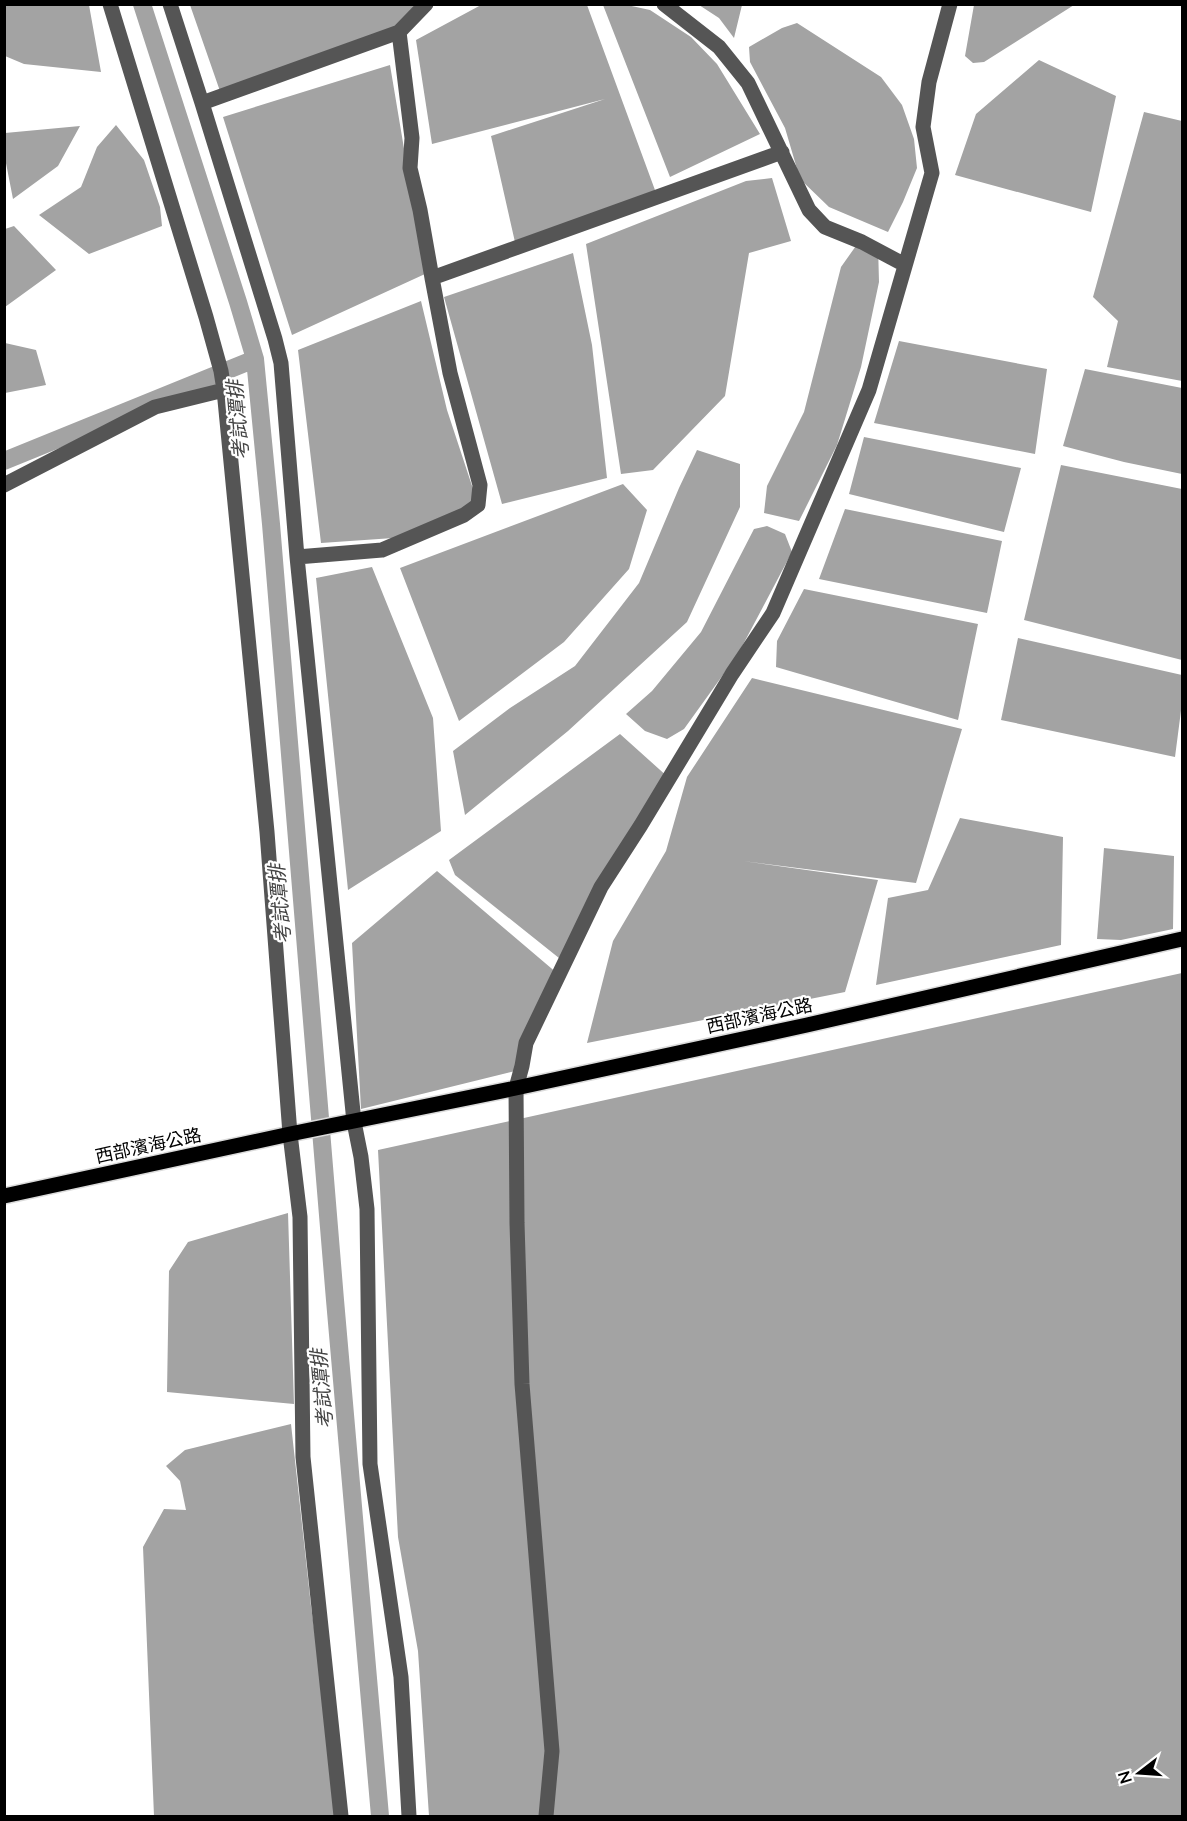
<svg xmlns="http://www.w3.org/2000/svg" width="1187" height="1821" font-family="Lato,'Noto Sans TC',sans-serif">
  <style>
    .water { fill: #a3a3a3 }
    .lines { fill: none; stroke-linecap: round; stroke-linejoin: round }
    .canal { stroke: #a3a3a3; stroke-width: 18 }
    .major-casing { stroke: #dbdbdb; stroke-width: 18 }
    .minor { stroke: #555; stroke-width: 15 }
    .major { stroke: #000; stroke-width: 15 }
    .labels { text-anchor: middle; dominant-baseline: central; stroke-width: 4.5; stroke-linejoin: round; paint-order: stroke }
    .street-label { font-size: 18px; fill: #000; stroke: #fff }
    .water-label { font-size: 20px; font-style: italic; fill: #444; stroke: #fff }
  </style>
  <rect width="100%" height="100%" fill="#fff"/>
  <path class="water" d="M 422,4 L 407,26 L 221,94 L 190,5 Z
    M 4,5 L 89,5 L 101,72 L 24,64 L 5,56 Z
    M 481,5 L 587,5 L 659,201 L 517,251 L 491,136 L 605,99 L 432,144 L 416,40 Z
    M 603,5 L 627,5 L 650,10 L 691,37 L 717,64 L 760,134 L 670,177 Z
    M 699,5 L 742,5 L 734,38 L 719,18 Z
    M 974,5 L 974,4 L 1074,5 L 984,62 L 973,63 L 965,56 Z
    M 797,23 L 881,77 L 902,105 L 914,139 L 917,168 L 903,202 L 888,232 L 829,207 L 800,179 L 785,128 L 750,62 L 749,47 L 782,28 Z
    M 1039,60 L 1116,96 L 1091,212 L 955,175 L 976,114 Z
    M 390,65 L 425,274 L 292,335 L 223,117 Z
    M 1144,112 L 1182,121 L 1182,381 L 1107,367 L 1118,321 L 1093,297 Z
    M 116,125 L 144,160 L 160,207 L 162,226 L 89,254 L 39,215 L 81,187 L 97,147 Z
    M 80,126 L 58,166 L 13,199 L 5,158 L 5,133 Z
    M 772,178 L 791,241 L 749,253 L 725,396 L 653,470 L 621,474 L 586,244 L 746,181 Z
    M 14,226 L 56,270 L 5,307 L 5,229 Z
    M 858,243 L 878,245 L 879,282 L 861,367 L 837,445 L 799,521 L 764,513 L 767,486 L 804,412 L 841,267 Z
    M 573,253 L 592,345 L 607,478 L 502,504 L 444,297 Z
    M 421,301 L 447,410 L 477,501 L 408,537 L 321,543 L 298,350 Z
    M 899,341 L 1047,369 L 1035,454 L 874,423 Z
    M 5,343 L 36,350 L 46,385 L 5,393 Z
    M 1085,369 L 1182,388 L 1182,474 L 1124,462 L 1063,446 Z
    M 864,437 L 1021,468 L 1004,532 L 849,494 Z
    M 697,450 L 740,464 L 740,507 L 687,622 L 568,731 L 465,815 L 453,751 L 510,708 L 575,666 L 639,583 L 679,488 Z
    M 1061,465 L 1182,489 L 1182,660 L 1024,620 Z
    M 623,484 L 647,510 L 629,569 L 564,642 L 459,721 L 400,568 Z
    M 845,509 L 1002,541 L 987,613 L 819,579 Z
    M 767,526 L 785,534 L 792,552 L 738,654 L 684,729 L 667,739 L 645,731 L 626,714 L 652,691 L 701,632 L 754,529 Z
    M 372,567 L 433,718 L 441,831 L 348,890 L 316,578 Z
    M 804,589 L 978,624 L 958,720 L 776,667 L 777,641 Z
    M 1018,638 L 1182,675 L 1182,703 L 1175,757 L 1001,720 Z
    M 752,678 L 962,729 L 916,883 L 743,861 L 878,880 L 845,992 L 587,1043 L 613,941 L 666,851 L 687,777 Z
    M 620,734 L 669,778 L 559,958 L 455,875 L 449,860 Z
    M 960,818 L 1063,837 L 1061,945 L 876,985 L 888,898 L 928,890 Z
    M 1104,848 L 1174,856 L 1173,929 L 1121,940 L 1097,939 Z
    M 437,871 L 558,974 L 515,1071 L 361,1109 L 352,943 Z
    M 1182,973 L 1182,1816 L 429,1816 L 418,1651 L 398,1537 L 378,1150 Z
    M 288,1213 L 294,1404 L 167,1392 L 169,1271 L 188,1242 Z
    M 291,1424 L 311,1606 L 340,1816 L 154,1816 L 143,1547 L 164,1509 L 186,1510 L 180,1481 L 166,1466 L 185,1450 Z"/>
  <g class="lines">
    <path class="canal" d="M 142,4 L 238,302 L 255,359 L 271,524 L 335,1300 L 380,1816
      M 4,461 L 255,359"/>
    <defs>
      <path id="major" d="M 4,1196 L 290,1134 L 516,1088 L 807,1025 L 1182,939"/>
    </defs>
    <use href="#major" class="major-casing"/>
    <path class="minor" d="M 110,4 L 206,317 L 221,371 L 224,390 L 267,832 L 290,1134 L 300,1217 L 303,1457 L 341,1816
      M 170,4 L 202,103 L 275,339 L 281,363 L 297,557 L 354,1122 L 361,1157 L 367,1209 L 370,1464 L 401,1677 L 409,1816
      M 664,4 L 719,47 L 748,83 L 809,210 L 825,227 L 862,242 L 905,265
      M 399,32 L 412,138 L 410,168 L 420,210 L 432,278 L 782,152
      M 202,103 L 399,32 L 426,4
      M 4,485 L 155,407 L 224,390
      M 297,557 L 382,550 L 464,515 L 478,505 L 480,485 L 450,373 L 432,278
      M 546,1816 L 552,1751 L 522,1384 L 517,1223 L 516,1088 L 522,1066 L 526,1043 L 601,887 L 641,825 L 732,674 L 773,613 L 869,390 L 932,173 L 923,127 L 929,82 L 950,4"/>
    <use href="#major" class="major"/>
  </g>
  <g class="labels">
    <g class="street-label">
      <text transform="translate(759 1015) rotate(-12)">西部濱海公路</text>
      <text transform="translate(148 1145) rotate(-12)">西部濱海公路</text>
    </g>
    <g class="water-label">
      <text transform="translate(237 420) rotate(-95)">考試潭排</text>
      <text transform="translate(279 904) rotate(-95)">考試潭排</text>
      <text transform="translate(321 1389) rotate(-95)">考試潭排</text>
    </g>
  </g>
  <rect width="1187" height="1821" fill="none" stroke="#000000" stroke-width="12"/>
  <g transform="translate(1139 1773) rotate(253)" stroke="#ffffff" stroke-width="4.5" paint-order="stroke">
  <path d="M0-4.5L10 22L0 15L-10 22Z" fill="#000000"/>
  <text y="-9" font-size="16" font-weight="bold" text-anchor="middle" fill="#000000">N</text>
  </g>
</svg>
